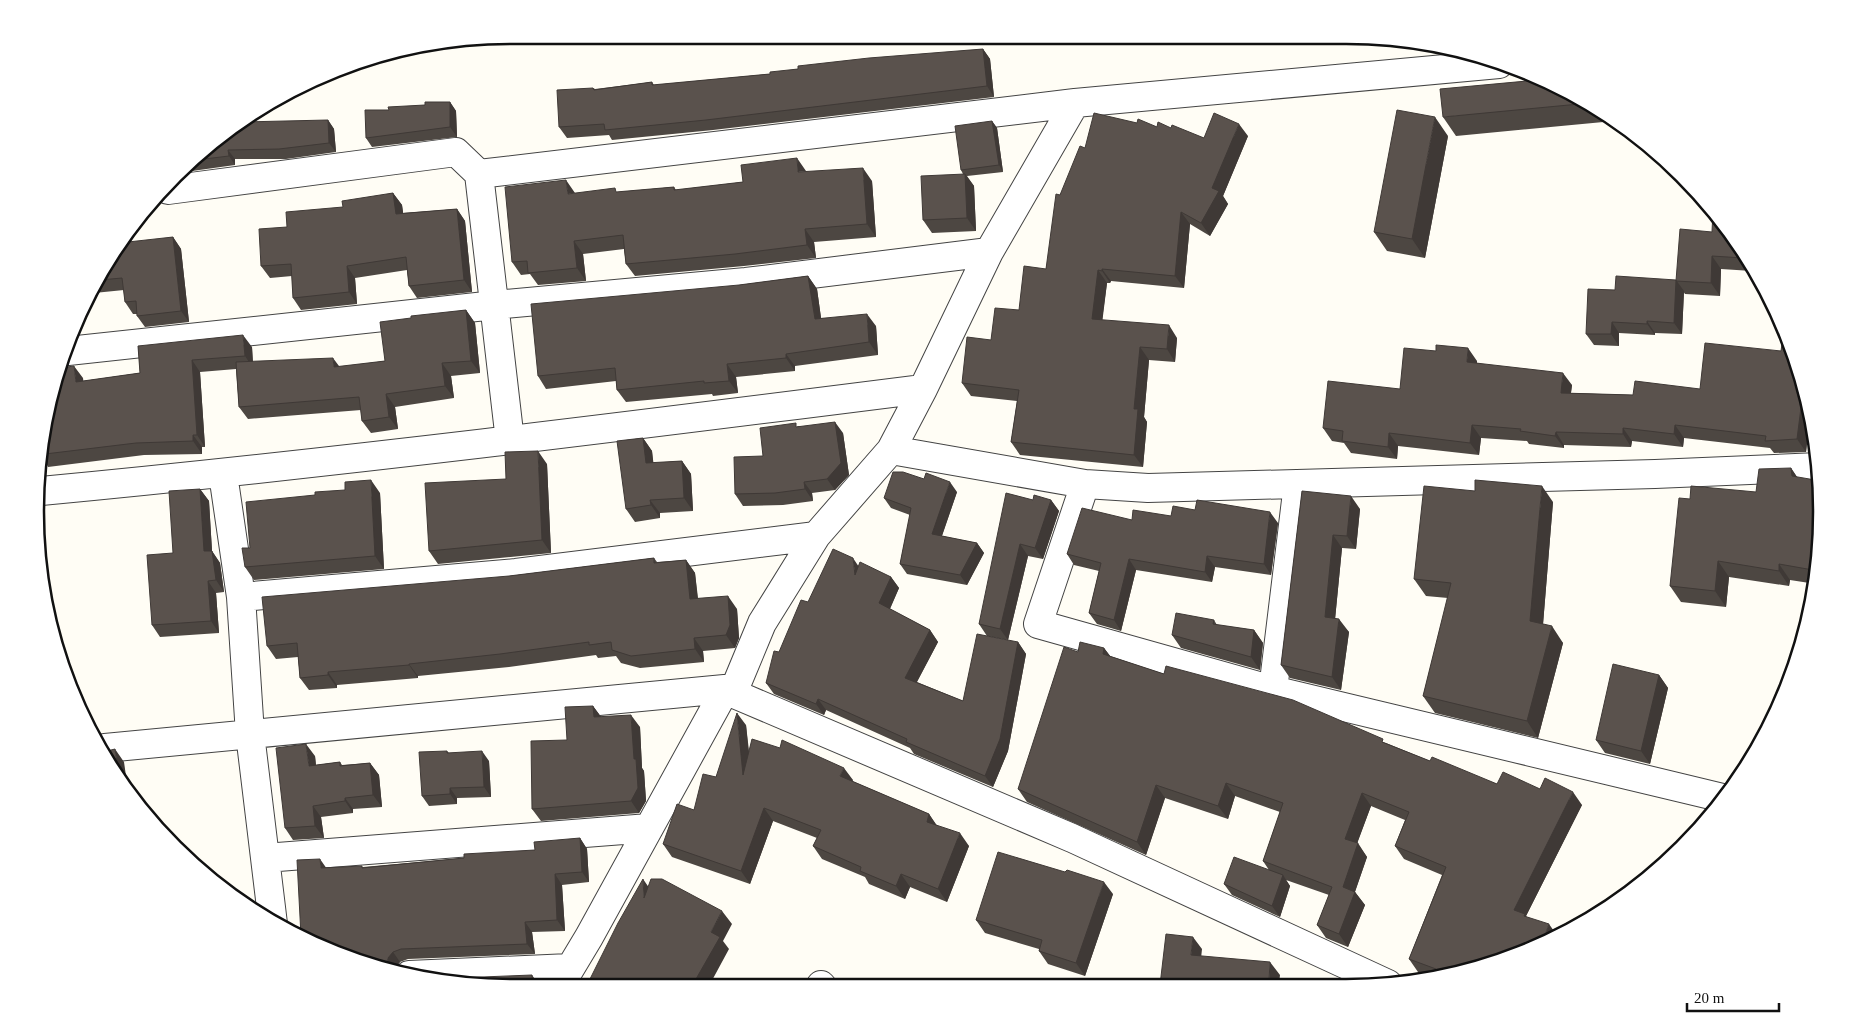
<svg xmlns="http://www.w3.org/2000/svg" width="1857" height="1023" font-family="'Times New Roman',serif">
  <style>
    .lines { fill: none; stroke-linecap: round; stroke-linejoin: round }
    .minor-casing { stroke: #444; stroke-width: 30 }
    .minor { stroke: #fff; stroke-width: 28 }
    .wall { fill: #4d4742 }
    .shaded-wall { fill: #3f3936 }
    .building { fill: #5a524d; stroke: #3f3936 }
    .rim { fill: none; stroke: #111; stroke-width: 2.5 }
  </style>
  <rect width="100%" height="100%" fill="#fffdf5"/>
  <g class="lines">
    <defs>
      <path id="minor" d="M 479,174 L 510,441
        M 168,190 L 456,152 L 479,174 L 1075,103 L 1499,64
        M 68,351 L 495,305 L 746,282 L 989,252
        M 891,450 L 1085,484 L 1148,488 L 1655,474 L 1819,467
        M 223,474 L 241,597 L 250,734 L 273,924
        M 1085,484 L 1038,624 L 1273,690 L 1723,798
        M 41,491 C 336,463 630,426 923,389
        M 241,597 L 516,573 L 816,536
        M 725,690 L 1072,838 L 1388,984
        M 1273,690 L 1298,484
        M 105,748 L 735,688
        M 265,858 L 649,828
        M 409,975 L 570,968
        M 821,985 L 822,986
        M 559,987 L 589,937 L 725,690 L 735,688 L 762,623 L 816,536 L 891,450 L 923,389 L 989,252 L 1075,103"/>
    </defs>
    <use href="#minor" class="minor-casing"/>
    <use href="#minor" class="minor"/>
  </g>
  <path class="wall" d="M 983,49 L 990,59 L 994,97 L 713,130 L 612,140 L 609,135 L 567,138 L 559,127 L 593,88 L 595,89 L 652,82 L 654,85 L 770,74 L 798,69 Z
    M 1584,99 L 1614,121 L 1456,136 L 1443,117 Z
    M 450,102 L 456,111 L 457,137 L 372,147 L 366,138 L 389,110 Z
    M 328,120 L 334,129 L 336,152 L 286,159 L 235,159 L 235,165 L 185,172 L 221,134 Z
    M 992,121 L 997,128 L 1003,172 L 967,176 L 974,186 L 976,231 L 932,233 L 923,220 L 963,174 L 961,170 Z
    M 1137,123 L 1157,127 L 1171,128 L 1204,138 L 1248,136 L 1223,196 L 1228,204 L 1210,236 L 1190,224 L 1184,288 L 1111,281 L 1110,283 L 1107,283 L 1102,320 L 1177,338 L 1175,362 L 1149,360 L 1144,417 L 1147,422 L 1143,467 L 1020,455 L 1011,442 L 1017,401 L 971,396 L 962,383 L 991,340 L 1019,310 L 1046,269 L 1060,195 L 1085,148 Z
    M 1448,136 L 1425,258 L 1387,251 L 1374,232 Z
    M 806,172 L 872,181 L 876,237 L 814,242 L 816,258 L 744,266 L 635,276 L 626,264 L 624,249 L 583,254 L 586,281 L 538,285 L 530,274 L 521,275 L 512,262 L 575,193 L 618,192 L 674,187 L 676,190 L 743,182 Z
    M 393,193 L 402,205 L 403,213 L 457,209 L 465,221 L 472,292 L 417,298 L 409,286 L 407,270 L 355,278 L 357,304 L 301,310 L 293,298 L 292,276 L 270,278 L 261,266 L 287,227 L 343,207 Z
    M 1723,221 L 1752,267 L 1752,271 L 1721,269 L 1720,296 L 1685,294 L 1676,281 L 1712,232 Z
    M 173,237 L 181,249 L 189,322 L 145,327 L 137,316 L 137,314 L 133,314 L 125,302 L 124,290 L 94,293 L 115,247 Z
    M 808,276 L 817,289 L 821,318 L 876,326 L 878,355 L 795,366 L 795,371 L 736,377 L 738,393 L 713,396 L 712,394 L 626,402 L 617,390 L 616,381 L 546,389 L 538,376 L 739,285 Z
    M 1676,280 L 1684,291 L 1682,334 L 1655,333 L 1655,335 L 1619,333 L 1619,346 L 1594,345 L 1586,334 L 1615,290 Z
    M 466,310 L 475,323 L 480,373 L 451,376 L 454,398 L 395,407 L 398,429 L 371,433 L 362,421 L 361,410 L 248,419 L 239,407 L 236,369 L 200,372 L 205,447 L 202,447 L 202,454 L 144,455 L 48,467 L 47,465 L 44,466 L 51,388 L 83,378 L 83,381 L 140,373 L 138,346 L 252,347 L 253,362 L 339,367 L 385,361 L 411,318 Z
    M 1436,351 L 1477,361 L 1477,363 L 1572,385 L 1571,393 L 1633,395 L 1700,389 L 1806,388 L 1810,417 L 1806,452 L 1774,453 L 1770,448 L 1684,438 L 1683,447 L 1632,441 L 1631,447 L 1564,445 L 1564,448 L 1529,444 L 1527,441 L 1481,438 L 1479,455 L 1398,446 L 1397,459 L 1351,453 L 1344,443 L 1332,441 L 1323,428 L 1400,389 Z
    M 798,426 L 843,433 L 849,475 L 835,490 L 812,493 L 813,501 L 783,505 L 743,506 L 735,494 L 763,456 Z
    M 643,438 L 652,451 L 653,463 L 682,461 L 691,474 L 693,511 L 660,513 L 660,518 L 635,522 L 626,509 Z
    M 547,464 L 551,553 L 438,564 L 429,551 L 506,479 Z
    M 1791,468 L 1797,477 L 1818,573 L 1816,584 L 1790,580 L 1789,586 L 1729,577 L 1726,607 L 1681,602 L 1670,586 L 1690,499 L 1756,492 Z
    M 200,489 L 209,501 L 212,551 L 220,563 L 224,592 L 216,593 L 219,633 L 160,637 L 152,625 L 173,553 Z
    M 1302,491 L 1360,509 L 1356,549 L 1342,548 L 1335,619 L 1349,632 L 1341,690 L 1290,678 L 1281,665 Z
    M 957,492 L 942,536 L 977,543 L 984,553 L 967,585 L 907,574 L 900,564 L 910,515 L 891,508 L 884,498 Z
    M 380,493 L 384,569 L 254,580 L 245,567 L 250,548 Z
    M 1033,500 L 1051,500 L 1059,511 L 1043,559 L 1028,556 L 1008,640 L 987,636 L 979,624 Z
    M 1553,502 L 1543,624 L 1563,643 L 1538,738 L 1435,713 L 1423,696 L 1448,598 L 1426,596 L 1414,579 Z
    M 1195,510 L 1278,523 L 1271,575 L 1215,567 L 1212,582 L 1136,570 L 1121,631 L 1097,624 L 1089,613 L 1099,571 L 1074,565 L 1067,554 L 1132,520 L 1171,516 Z
    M 654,558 L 657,562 L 686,560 L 695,573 L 698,598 L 737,609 L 739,638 L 735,648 L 703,651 L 704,662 L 640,668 L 621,663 L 616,656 L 598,658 L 596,655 L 509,667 L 418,676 L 418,678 L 337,685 L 337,688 L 309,690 L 300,678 L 298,657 L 276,659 L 267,646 L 509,576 Z
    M 858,566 L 891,577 L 899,588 L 890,609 L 930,630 L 938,642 L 917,682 L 963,701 L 1018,642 L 1026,654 L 1008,751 L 993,787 L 914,754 L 910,748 L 826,710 L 824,715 L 774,694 L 766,683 L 779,652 Z
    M 1214,620 L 1217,625 L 1254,630 L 1263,643 L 1260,670 L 1181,648 L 1172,635 Z
    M 1104,648 L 1110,656 L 1164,674 L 1386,743 L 1430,761 L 1497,784 L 1540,789 L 1582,805 L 1526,916 L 1499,963 L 1434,978 L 1418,972 L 1409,959 L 1442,875 L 1404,859 L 1395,846 L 1405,820 L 1371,806 L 1357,843 L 1367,857 L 1355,892 L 1365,905 L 1348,947 L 1326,938 L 1317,925 L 1329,895 L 1286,880 L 1290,886 L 1280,917 L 1232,895 L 1224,884 L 1269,870 L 1263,861 L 1280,812 L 1235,796 L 1228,819 L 1165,798 L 1146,855 L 1027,802 L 1018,789 L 1078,652 Z
    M 1659,675 L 1668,688 L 1650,764 L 1605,753 L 1596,740 Z
    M 593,706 L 601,717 L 640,727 L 642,768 L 644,771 L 646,801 L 639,813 L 541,821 L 532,809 L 567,740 Z
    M 746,725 L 749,751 L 853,780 L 852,781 L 929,814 L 936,825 L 969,846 L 947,902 L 910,887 L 905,899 L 869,884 L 865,877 L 822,859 L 813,846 L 817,838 L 773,821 L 750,884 L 672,857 L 663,844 L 694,810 L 716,777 Z
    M 447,751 L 449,753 L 489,761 L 491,797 L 457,798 L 457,804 L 429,806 L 422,796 Z
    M 315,756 L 316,765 L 340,762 L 342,765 L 370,763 L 379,775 L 382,807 L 353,809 L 353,813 L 321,817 L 324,838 L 293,840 L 285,828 Z
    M 580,838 L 587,849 L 589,882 L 562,885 L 565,931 L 532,932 L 535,954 L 408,959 L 400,962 L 395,968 L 326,868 L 363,867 L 464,858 L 535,850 Z
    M 1113,894 L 1085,976 L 1048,964 L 1039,951 L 1039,949 L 985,933 L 976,920 Z"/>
  <path class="shaded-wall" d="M 983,49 L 990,59 L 994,97 L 987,86 Z
    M 450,102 L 456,111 L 457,137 L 450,127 Z
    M 1435,117 L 1448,136 L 1425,258 L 1412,239 Z
    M 328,120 L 334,129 L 336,152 L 329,143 Z
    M 992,121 L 997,128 L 1003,172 L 999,165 Z
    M 1239,124 L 1248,136 L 1223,196 L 1228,204 L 1210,236 L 1201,223 L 1212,188 Z
    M 228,150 L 235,159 L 235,165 L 229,156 Z
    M 797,158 L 806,171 L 798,172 Z
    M 863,168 L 872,181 L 876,237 L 867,224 Z
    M 965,174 L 974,186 L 976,231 L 967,218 Z
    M 566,180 L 575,193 L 568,194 Z
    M 393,193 L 402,205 L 405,226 L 396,214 Z
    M 457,209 L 465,221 L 472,292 L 464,280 Z
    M 1181,212 L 1190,224 L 1184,288 L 1175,276 Z
    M 805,229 L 814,242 L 816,258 L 807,245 Z
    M 173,237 L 181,249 L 189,322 L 181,311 Z
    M 574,241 L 583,254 L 586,281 L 577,268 Z
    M 1743,253 L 1752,267 L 1752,271 L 1743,258 Z
    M 1712,256 L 1721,269 L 1720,296 L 1711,283 Z
    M 347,266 L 355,278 L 357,304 L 349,292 Z
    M 1102,269 L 1111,281 L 1110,283 L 1102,271 Z
    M 1098,270 L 1107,283 L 1101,332 L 1092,319 Z
    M 808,276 L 817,289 L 823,332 L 815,319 Z
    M 1676,280 L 1684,291 L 1682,334 L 1674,323 Z
    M 466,310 L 475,323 L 480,373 L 471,361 Z
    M 867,314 L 876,326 L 878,355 L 869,342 Z
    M 1647,321 L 1655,333 L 1655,335 L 1647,324 Z
    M 1612,322 L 1619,333 L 1619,346 L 1611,334 Z
    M 1169,325 L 1177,338 L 1175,362 L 1167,349 Z
    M 243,335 L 252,347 L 253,368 L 245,356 Z
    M 1140,347 L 1149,360 L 1144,417 L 1147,422 L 1143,467 L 1134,455 L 1134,409 Z
    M 1468,348 L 1477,361 L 1476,374 L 1467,362 Z
    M 786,354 L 795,366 L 795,371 L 786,358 Z
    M 333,358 L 342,370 L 334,367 Z
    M 192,360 L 200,372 L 205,447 L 197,435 Z
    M 442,363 L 451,376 L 454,398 L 445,386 Z
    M 727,364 L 736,377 L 738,393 L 729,381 Z
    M 74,366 L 83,378 L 85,394 L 76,382 Z
    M 1563,373 L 1572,385 L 1569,406 L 1561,393 Z
    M 1804,384 L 1806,388 L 1810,417 L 1806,452 L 1797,439 Z
    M 386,394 L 395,407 L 398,429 L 389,417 Z
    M 835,422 L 843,433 L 849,475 L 835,490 L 827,479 Z
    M 1472,425 L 1481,438 L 1479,455 L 1470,443 Z
    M 1675,425 L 1684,438 L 1683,447 L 1674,434 Z
    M 1623,428 L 1632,441 L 1631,447 L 1623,434 Z
    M 1556,432 L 1564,445 L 1564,448 L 1555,436 Z
    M 1389,433 L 1398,446 L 1397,459 L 1388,447 Z
    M 193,435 L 202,447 L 202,454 L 193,441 Z
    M 643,438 L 652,451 L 655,476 L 646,463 Z
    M 538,451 L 547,464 L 551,553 L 542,540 Z
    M 682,461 L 691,474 L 693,511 L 684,498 Z
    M 1791,468 L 1801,483 L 1792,476 Z
    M 371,480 L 380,493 L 384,569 L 375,556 Z
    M 804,482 L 812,493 L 813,501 L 805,489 Z
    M 950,482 L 957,492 L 939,544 L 932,534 Z
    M 1542,486 L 1553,502 L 1542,637 L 1530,621 Z
    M 200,489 L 209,501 L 212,551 L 220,563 L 224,592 L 216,580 L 204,551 Z
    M 1351,496 L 1360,509 L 1356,549 L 1347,536 Z
    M 650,500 L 660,513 L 660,518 L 651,505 Z
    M 1051,500 L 1059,511 L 1043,559 L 1035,548 Z
    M 1270,512 L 1278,523 L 1271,575 L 1264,564 Z
    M 1819,527 L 1818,573 L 1817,576 L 1813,570 Z
    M 1333,535 L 1342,548 L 1334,630 L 1325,617 Z
    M 977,543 L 984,553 L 967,585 L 960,575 Z
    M 1020,544 L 1028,556 L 1008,640 L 1000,629 Z
    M 1207,556 L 1215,567 L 1212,582 L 1205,572 Z
    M 853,558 L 861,570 L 855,575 Z
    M 1129,559 L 1136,570 L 1121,631 L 1114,620 Z
    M 686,560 L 695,573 L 699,612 L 690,599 Z
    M 1718,561 L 1729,577 L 1726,607 L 1715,591 Z
    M 1779,564 L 1790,580 L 1789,586 L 1779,571 Z
    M 891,577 L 899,588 L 887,615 L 879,603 Z
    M 208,581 L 216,593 L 219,633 L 211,621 Z
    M 728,596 L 737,609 L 739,638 L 735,648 L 726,635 Z
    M 1339,619 L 1349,632 L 1341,690 L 1332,677 Z
    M 1552,626 L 1563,643 L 1538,738 L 1527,721 Z
    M 930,630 L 938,642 L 913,689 L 905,678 Z
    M 1254,630 L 1263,643 L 1260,670 L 1251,657 Z
    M 694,638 L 703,651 L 704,662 L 695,649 Z
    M 1018,642 L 1026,654 L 1008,751 L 993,787 L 985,776 Z
    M 1104,648 L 1114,661 L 1103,654 Z
    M 409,664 L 418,676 L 418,678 L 409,665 Z
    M 328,672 L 337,685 L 337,688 L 328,675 Z
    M 1659,675 L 1668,688 L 1650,764 L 1641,751 Z
    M 818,699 L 826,710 L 824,715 L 816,704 Z
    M 593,706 L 602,718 L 594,717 Z
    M 737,713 L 746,725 L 752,788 L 743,775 Z
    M 631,715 L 640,727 L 642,768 L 644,771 L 646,801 L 639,813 L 631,801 L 634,759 Z
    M 306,744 L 315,756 L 317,778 L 309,766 Z
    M 115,749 L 124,762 L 127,783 L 118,768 Z
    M 482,751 L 489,761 L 491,797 L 484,787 Z
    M 370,763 L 379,775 L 382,807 L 373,795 Z
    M 844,768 L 853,780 L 849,789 L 840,776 Z
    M 1226,783 L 1235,796 L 1228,819 L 1218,806 Z
    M 1156,785 L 1165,798 L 1146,855 L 1137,842 Z
    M 450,788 L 457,798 L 457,804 L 450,794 Z
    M 1573,792 L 1582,805 L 1526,916 L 1534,927 L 1514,910 Z
    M 1362,793 L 1371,806 L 1354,852 L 1345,839 Z
    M 345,798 L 353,809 L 353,813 L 345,801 Z
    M 313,806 L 321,817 L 324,838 L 315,826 Z
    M 764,808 L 773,821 L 750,884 L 741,871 Z
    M 929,814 L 938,827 L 927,822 Z
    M 960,833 L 969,846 L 947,902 L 938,889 Z
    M 580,838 L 587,849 L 589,882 L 582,872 Z
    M 1358,843 L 1367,857 L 1352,900 L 1343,887 Z
    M 320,859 L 327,869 L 321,868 Z
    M 555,874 L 562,885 L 565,931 L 557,920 Z
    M 901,874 L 910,887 L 905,899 L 896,886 Z
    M 1283,875 L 1290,886 L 1280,917 L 1272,906 Z
    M 643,879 L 652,892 L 644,898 Z
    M 1104,882 L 1113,894 L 1085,976 L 1076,963 Z
    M 1355,892 L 1365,905 L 1348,947 L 1339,934 Z
    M 722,911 L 732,924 L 723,941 L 729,949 L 709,986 L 692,986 L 711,932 Z
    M 525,922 L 532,932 L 535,954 L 527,944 Z
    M 1549,924 L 1556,934 L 1543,941 Z
    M 1193,937 L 1202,949 L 1200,968 L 1191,955 Z
    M 393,952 L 400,962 L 395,968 L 394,973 L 388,972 L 386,966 L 388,958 Z
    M 1270,962 L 1280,975 L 1279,984 L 1269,981 Z
    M 532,975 L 539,985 L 539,987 L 533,987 Z"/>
  <path class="building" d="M 983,49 L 987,86 L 706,120 L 605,130 L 604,124 L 559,127 L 557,90 L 593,88 L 594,90 L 652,82 L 652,85 L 770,74 L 770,72 L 798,69 L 798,66 L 869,58 Z
    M 1538,80 L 1584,99 L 1590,103 L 1443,117 L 1440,89 Z
    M 425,102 L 450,102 L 450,127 L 366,138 L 365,110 L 389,110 L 388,107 L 425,105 Z
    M 1397,110 L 1435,117 L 1412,239 L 1374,232 Z
    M 1094,113 L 1137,123 L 1138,119 L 1157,127 L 1158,122 L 1171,128 L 1172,125 L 1204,138 L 1214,113 L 1239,124 L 1212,188 L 1219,191 L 1201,223 L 1181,212 L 1175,276 L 1102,269 L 1102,271 L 1098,270 L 1092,319 L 1169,325 L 1167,349 L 1140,347 L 1134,409 L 1138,409 L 1134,455 L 1011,442 L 1019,390 L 962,383 L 967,337 L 991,340 L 995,308 L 1019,310 L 1024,266 L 1046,269 L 1056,194 L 1060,195 L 1080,146 L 1085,148 Z
    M 328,120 L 329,143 L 279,149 L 228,150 L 229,156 L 196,160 L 221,134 L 243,122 Z
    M 992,121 L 999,165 L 961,170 L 955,126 Z
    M 797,158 L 798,172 L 863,168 L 867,224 L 805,229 L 807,245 L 735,254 L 626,264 L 623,235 L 574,241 L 577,268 L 528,273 L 527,261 L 512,262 L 505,187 L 566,180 L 568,194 L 615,188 L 616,192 L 674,187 L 674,190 L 743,182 L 741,165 Z
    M 965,174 L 967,218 L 923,220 L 921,176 Z
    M 393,193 L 396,214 L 457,209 L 464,280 L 409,286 L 406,257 L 347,266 L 349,292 L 293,298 L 291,264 L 261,266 L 259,229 L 287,227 L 286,212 L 343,207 L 342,201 Z
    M 1713,210 L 1723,221 L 1743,253 L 1743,258 L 1712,256 L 1711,283 L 1676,281 L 1680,229 L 1712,232 Z
    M 173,237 L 181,311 L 137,316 L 136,301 L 125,302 L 122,278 L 100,280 L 115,247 L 119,243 Z
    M 808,276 L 815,319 L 867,314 L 869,342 L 786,354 L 786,358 L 727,364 L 729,381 L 704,383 L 704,381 L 617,390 L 615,368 L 538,376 L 531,304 L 739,285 Z
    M 1616,276 L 1676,280 L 1674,323 L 1647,321 L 1647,324 L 1612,322 L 1611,334 L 1586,334 L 1588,289 L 1615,290 Z
    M 466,310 L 471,361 L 442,363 L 445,386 L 386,394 L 389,417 L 362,421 L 359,397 L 239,407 L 236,362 L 333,358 L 334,367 L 385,361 L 380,322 L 411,318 L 411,316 Z
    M 243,335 L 245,356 L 192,360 L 197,435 L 193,435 L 193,441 L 136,443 L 45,454 L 51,388 L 60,368 L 74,366 L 76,382 L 140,373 L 138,346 Z
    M 1783,337 L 1787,338 L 1804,384 L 1797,439 L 1765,441 L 1766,436 L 1675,425 L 1674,434 L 1623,428 L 1623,434 L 1556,432 L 1555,436 L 1520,431 L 1521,429 L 1472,425 L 1470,443 L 1389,433 L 1388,447 L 1342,441 L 1343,431 L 1323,428 L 1328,381 L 1400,389 L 1404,348 L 1436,351 L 1436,345 L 1468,348 L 1467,362 L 1563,373 L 1561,393 L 1633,395 L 1635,381 L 1700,389 L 1705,343 L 1781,351 Z
    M 835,422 L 841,463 L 827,479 L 804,482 L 805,489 L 775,493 L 735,494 L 734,457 L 763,456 L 760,428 L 796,423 L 796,427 Z
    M 643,438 L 646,463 L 682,461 L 684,498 L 650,500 L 651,505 L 626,509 L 617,441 Z
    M 538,451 L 542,540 L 429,551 L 425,483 L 506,479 L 505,452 Z
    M 1791,468 L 1792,476 L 1821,481 L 1819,527 L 1813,570 L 1779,564 L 1779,571 L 1718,561 L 1715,591 L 1670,586 L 1679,498 L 1690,499 L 1691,486 L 1756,492 L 1759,469 Z
    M 893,472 L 903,472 L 924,479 L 926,473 L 950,482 L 932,534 L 977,543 L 960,575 L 900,564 L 911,508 L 884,498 Z
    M 371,480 L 375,556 L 245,567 L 242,548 L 250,548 L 246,502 L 315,495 L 315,492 L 345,490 L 345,482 Z
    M 1475,480 L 1542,486 L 1530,621 L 1552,626 L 1527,721 L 1423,696 L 1451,583 L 1414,579 L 1424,486 L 1475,491 Z
    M 200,489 L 204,551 L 212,551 L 216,580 L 208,581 L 211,621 L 152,625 L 147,555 L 173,553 L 169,491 Z
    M 1302,491 L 1351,496 L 1347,536 L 1333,535 L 1325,617 L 1339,619 L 1332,677 L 1281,665 Z
    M 1006,493 L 1033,500 L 1034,495 L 1051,500 L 1035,548 L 1020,544 L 1000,629 L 979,624 Z
    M 1197,500 L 1270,512 L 1264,564 L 1207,556 L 1205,572 L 1129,559 L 1114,620 L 1089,613 L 1101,563 L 1067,554 L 1082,508 L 1132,520 L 1133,510 L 1171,516 L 1173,506 L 1195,510 Z
    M 833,549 L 853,558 L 855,575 L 860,562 L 891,577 L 879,603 L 930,630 L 905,678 L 963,701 L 977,634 L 1018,642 L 1000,739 L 985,776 L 906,742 L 907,739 L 818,699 L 816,704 L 766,683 L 774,651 L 779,652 L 801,600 L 808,602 Z
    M 654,558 L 654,563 L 686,560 L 690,599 L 728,596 L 730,625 L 726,635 L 694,638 L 695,649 L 631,656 L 612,650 L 611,642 L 589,645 L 589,642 L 500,654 L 409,664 L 409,665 L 328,672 L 328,675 L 300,678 L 297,643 L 267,646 L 262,597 L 509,576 Z
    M 1176,613 L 1214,620 L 1213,624 L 1254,630 L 1251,657 L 1172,635 Z
    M 1080,642 L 1104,648 L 1103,654 L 1164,674 L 1166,666 L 1293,700 L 1383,739 L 1382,742 L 1430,761 L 1432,757 L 1497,784 L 1503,772 L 1540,789 L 1545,778 L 1573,792 L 1514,910 L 1525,914 L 1524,916 L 1549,924 L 1543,941 L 1499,963 L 1439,977 L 1435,975 L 1436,969 L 1409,959 L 1446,867 L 1395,846 L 1409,812 L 1362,793 L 1345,839 L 1358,843 L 1343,887 L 1355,892 L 1339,934 L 1317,925 L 1332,887 L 1263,861 L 1283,803 L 1226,783 L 1218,806 L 1156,785 L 1137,842 L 1018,789 L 1064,647 L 1078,652 Z
    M 1613,664 L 1659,675 L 1641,751 L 1596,740 Z
    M 593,706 L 594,717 L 631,715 L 634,759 L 636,759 L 638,788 L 631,801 L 532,809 L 531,741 L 567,740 L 565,707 Z
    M 737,713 L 743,775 L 752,739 L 780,748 L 782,740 L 844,768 L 840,776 L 929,814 L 927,822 L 960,833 L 938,889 L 901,874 L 896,886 L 860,871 L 861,867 L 813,846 L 821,830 L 764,808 L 741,871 L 663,844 L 677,804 L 694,810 L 703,774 L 716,777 Z
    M 306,744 L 309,766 L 340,762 L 340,766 L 370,763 L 373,795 L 345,798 L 345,801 L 313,806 L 315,826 L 285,828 L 276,748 Z
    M 115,749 L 118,768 L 107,751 Z
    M 447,751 L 447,753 L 482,751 L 484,787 L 450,788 L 450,794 L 422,796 L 419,752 Z
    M 580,838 L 582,872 L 555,874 L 557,920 L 525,922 L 527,944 L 401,949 L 393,952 L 388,958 L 386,966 L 388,972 L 301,936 L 297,860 L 320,859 L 321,868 L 362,866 L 362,868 L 464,858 L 464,854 L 535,850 L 534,842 Z
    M 998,852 L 1065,872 L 1067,870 L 1104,882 L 1076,963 L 1039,951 L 1042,940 L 976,920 Z
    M 1234,857 L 1283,875 L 1272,906 L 1224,884 Z
    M 643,879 L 644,898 L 651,879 L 662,879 L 722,911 L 711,932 L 720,937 L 692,986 L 586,987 L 618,923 Z
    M 1166,934 L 1193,937 L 1191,955 L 1270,962 L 1269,981 L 1293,984 L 1160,985 Z
    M 532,975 L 533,987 L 481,987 L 432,979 Z"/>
  <path d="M0 0H1857V1023H0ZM511 44H1346A467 467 0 0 1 1813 511V512A467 467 0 0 1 1346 979H511A467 467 0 0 1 44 512V511A467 467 0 0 1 511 44Z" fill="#fff" fill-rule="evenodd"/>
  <path class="rim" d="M511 44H1346A467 467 0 0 1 1813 511V512A467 467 0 0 1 1346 979H511A467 467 0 0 1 44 512V511A467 467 0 0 1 511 44Z"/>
  <path d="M1687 1003v8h92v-8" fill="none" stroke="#111111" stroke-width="2.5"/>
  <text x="1694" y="1003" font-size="15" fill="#111111" stroke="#ffffff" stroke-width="4" paint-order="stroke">20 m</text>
</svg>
